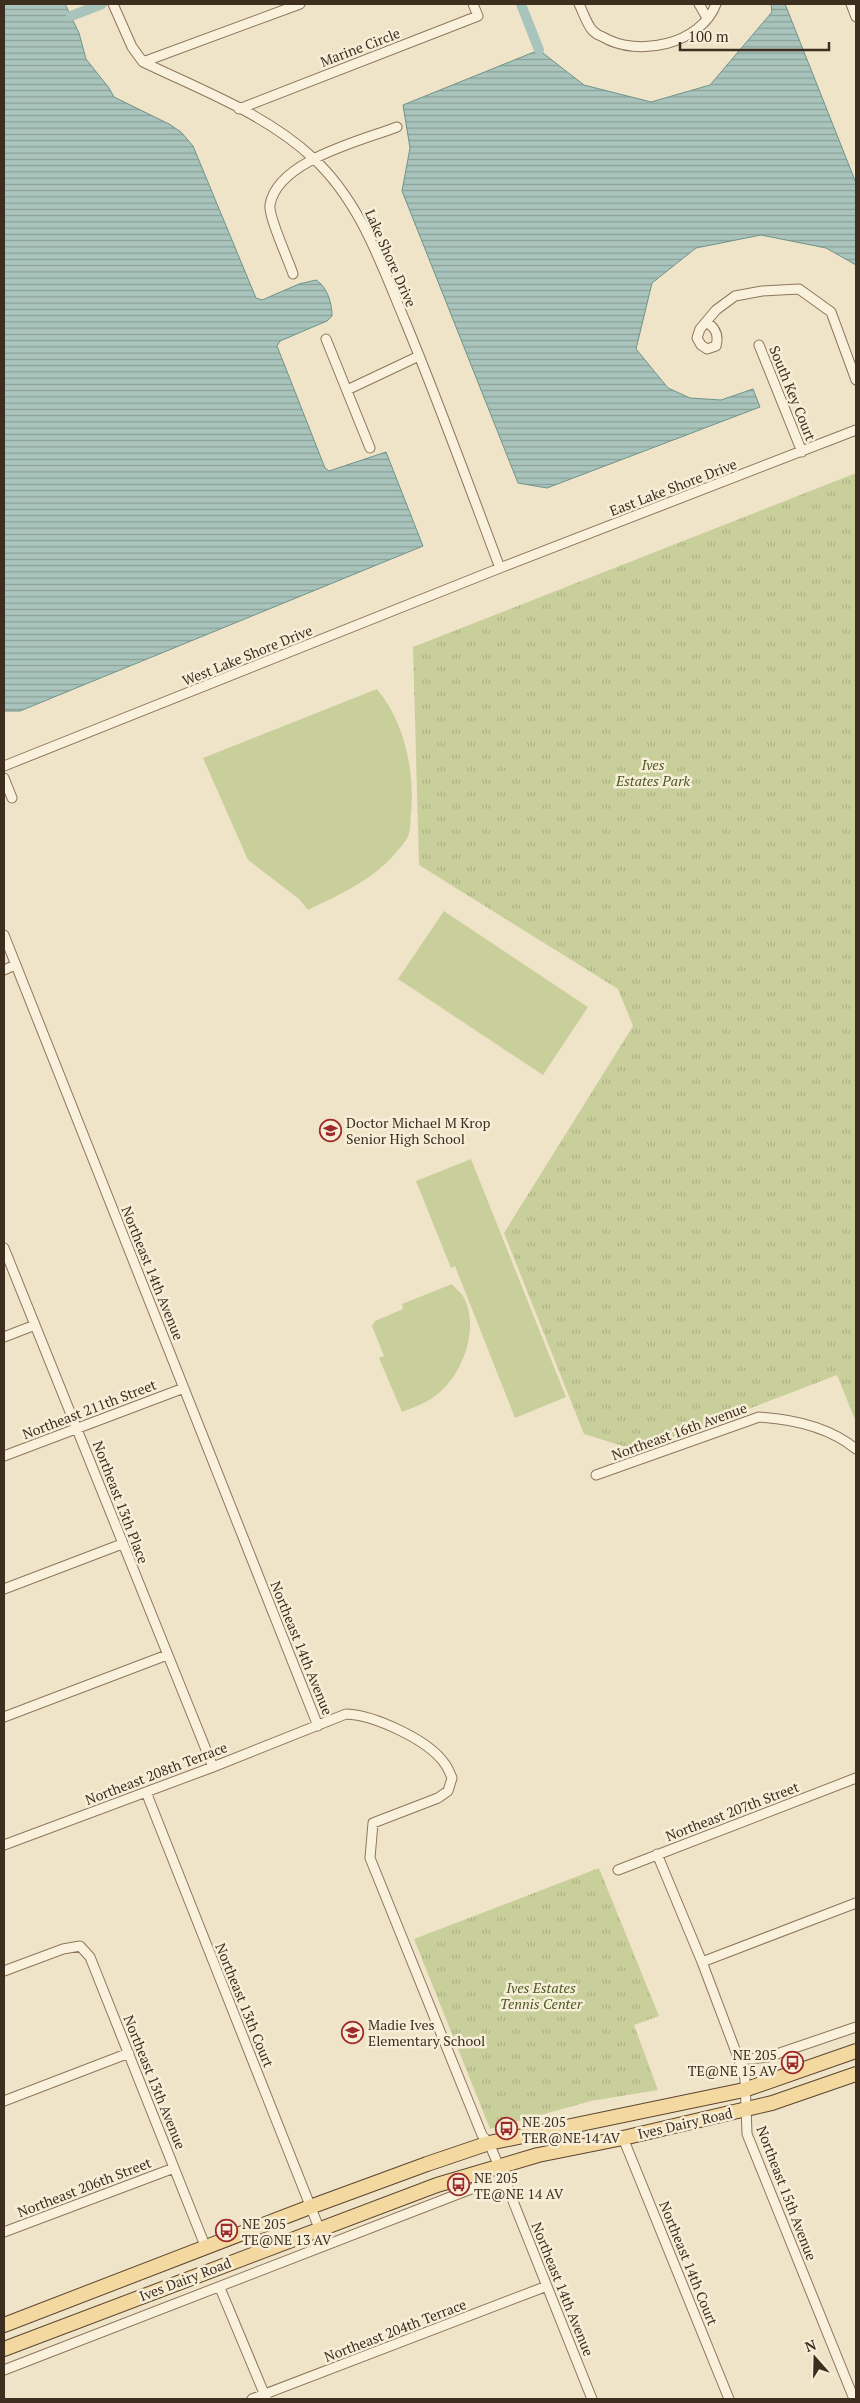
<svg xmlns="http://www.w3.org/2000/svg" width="860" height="2403" font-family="'PT Serif',serif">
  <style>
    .grass { fill: #c9cf9b }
    .park { fill: url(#park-tufts) }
    .water { fill: url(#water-rules); stroke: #6f938a }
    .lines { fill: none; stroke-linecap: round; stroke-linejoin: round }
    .canal { stroke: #a9c4bc; stroke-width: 10 }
    .street-casing { stroke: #8d765c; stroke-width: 11 }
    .primary-casing { stroke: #5b4430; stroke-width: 16 }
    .street { stroke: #faf1dc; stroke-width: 9 }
    .primary { stroke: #f3d9a0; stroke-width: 14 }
    .labels { text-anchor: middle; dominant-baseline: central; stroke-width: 5; stroke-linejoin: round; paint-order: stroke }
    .street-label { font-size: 14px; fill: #3d2e20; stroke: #f7eed8 }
    .park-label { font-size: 14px; font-style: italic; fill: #4d5a26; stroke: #f7eed8 }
    .poi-label { font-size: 14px; fill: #3d2e20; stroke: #f7eed8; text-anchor: start }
  </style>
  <defs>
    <pattern id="park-tufts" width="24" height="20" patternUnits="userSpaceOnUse" patternTransform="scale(1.25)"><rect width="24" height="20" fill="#c9cf9b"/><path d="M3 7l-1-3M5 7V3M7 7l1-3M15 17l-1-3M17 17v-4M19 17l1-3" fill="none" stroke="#aeb285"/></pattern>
    <pattern id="water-rules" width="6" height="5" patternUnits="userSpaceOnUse" patternTransform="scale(1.25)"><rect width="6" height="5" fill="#a9c4bc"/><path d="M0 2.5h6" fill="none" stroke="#8ba098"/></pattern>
  </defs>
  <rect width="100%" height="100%" fill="#f0e4c8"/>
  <path class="grass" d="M 377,689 C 405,723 415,771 411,814 C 410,822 411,834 406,840 C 380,877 347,891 308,910 L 299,899 L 248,860 L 203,758 Z
    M 444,911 L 588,1007 L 543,1075 L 398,979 Z
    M 471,1159 L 566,1397 L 515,1418 L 455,1266 L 451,1268 L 416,1181 Z
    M 452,1284 C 455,1288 460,1292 463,1296 C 480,1325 464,1372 440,1392 C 429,1402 415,1407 402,1412 L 379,1358 L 384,1356 L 372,1326 L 375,1321 L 403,1309 L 402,1304 Z"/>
  <path class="park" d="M 856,473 L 856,1422 L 837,1375 L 639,1451 L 584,1434 L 504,1233 L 633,1026 L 618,989 L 419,865 L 413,647 Z
    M 599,1868 L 659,2016 L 634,2025 L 658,2090 L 591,2101 L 490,2129 L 414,1939 Z"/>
  <path class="water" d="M 4,4 L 65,4 L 79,33 L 86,59 L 109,88 L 114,97 L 169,124 L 181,132 L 193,146 L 256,298 L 262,300 L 299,284 L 316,280 C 327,287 332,302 332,316 L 327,321 L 280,341 L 277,346 L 325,468 L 329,471 L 386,452 L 423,546 L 20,711 L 4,711 Z
    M 771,4 L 785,4 L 856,183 L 856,265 L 826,248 L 761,235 L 696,248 L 652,283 L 636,349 L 668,388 L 690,398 L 721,400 L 753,389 L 760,407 L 547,488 L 518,483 L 402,191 L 410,148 L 403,105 L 539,50 L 584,85 L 651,102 L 710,85 L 772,12 Z"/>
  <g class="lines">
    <path class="canal" d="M 521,4 L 539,50
      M 71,16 L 102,4"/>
    <defs>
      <path id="street" d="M 113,4 L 132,47 L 143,62 C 201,90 266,114 313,158 C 360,201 381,264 405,321 C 439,403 469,486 500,568
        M 579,4 C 583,12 587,25 593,31 C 596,34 600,36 603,37 C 638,58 701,44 716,4
        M 699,4 L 707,18
        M 851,4 L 856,17
        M 143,62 L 300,4
        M 239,109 L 478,16 L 473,4
        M 293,274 C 289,261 268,216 270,205 C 277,161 360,141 397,127
        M 706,322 C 716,328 719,335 716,346 L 707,349 L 701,345 L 697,338 L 700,329 L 716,310 L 735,296 L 762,291 L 799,289 L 831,312 L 856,380
        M 326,339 L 370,448
        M 759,345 L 802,452
        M 347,390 L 419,356
        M 4,766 L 500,568 L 856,430
        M 4,778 L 12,798
        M 4,935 L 318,1726
        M 4,970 L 15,965
        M 4,1248 L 213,1767
        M 4,1337 L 35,1325
        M 4,1456 L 184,1388
        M 596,1475 L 759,1417 C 792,1419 829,1427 856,1449
        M 4,1589 L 122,1544
        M 4,1717 L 167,1655
        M 146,1792 L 319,2228
        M 4,1845 L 213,1767 L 346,1714 C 374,1715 429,1740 445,1764 C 448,1768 450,1773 452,1778 L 448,1791 L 438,1798 L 373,1823 L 370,1858 L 482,2135 L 489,2143 L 503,2176 L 592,2399
        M 657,1854 L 702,1962 L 739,2060 L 745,2079 L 747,2134 L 854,2399
        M 618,1870 L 856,1778
        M 702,1962 L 856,1903
        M 4,1971 L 63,1949 L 80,1946 L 90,1957 L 206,2248
        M 739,2060 L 768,2057 L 856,2027
        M 4,2101 L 129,2053
        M 623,2138 L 729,2399
        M 4,2232 L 174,2168
        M 220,2288 L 266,2398
        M 4,2370 L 471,2189 L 489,2186 L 508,2187
        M 252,2399 L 547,2286"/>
      <path id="primary" d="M 4,2325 L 310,2207 L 427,2164 L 489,2143 L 744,2090 L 856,2051
        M 4,2349 L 437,2185 L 538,2155 L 623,2138 L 772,2103 L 856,2074"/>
    </defs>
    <use href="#street" class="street-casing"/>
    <use href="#primary" class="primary-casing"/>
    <use href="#street" class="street"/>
    <use href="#primary" class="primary"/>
  </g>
  <defs>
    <symbol id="school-ring" viewBox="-11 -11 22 22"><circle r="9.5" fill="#f7eed8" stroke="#9e2a2b" stroke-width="1.5"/><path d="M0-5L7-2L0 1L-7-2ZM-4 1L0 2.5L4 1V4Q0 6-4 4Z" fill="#9e2a2b"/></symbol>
    <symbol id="bus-ring" viewBox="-11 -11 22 22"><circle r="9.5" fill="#f7eed8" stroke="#9e2a2b" stroke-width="1.5"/><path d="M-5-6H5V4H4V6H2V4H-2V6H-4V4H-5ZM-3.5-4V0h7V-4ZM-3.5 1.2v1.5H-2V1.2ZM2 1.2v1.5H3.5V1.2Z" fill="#9e2a2b"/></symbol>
  </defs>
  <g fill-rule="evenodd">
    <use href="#school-ring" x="318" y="1118" width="25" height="25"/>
    <use href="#school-ring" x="340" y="2020" width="25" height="25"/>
    <use href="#bus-ring" x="780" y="2050" width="25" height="25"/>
    <use href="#bus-ring" x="494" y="2116" width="25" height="25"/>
    <use href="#bus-ring" x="446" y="2172" width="25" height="25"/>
    <use href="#bus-ring" x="214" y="2218" width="25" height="25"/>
  </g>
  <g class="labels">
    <g class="street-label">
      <text transform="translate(360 47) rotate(-21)">Marine Circle</text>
      <text transform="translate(391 258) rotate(66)">Lake Shore Drive</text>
      <text transform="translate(793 393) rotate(68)">South Key Court</text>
      <text transform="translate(673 487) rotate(-21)">East Lake Shore Drive</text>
      <text transform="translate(247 655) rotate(-22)">West Lake Shore Drive</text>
      <text transform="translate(153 1273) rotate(68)">Northeast 14th Avenue</text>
      <text transform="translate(89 1409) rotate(-21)">Northeast 211th Street</text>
      <text transform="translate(679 1431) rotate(-20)">Northeast 16th Avenue</text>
      <text transform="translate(121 1502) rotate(69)">Northeast 13th Place</text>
      <text transform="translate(302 1648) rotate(68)">Northeast 14th Avenue</text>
      <text transform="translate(156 1773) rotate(-21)">Northeast 208th Terrace</text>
      <text transform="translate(732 1811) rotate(-21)">Northeast 207th Street</text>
      <text transform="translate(245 2005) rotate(68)">Northeast 13th Court</text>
      <text transform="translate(155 2082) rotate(68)">Northeast 13th Avenue</text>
      <text transform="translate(685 2123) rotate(-13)">Ives Dairy Road</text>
      <text transform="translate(84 2187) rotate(-21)">Northeast 206th Street</text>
      <text transform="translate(787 2193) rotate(69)">Northeast 15th Avenue</text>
      <text transform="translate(689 2263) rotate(68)">Northeast 14th Court</text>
      <text transform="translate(185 2279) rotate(-21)">Ives Dairy Road</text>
      <text transform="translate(563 2289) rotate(68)">Northeast 14th Avenue</text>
      <text transform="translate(395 2330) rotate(-21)">Northeast 204th Terrace</text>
    </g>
    <g class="park-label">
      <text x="653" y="764">Ives<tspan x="653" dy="16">Estates Park</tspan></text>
      <text x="541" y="1987">Ives Estates<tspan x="541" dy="16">Tennis Center</tspan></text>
    </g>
    <g class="poi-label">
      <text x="346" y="1122">Doctor Michael M Krop<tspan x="346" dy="16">Senior High School</tspan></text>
      <text x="368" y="2024">Madie Ives<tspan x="368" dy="16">Elementary School</tspan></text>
      <text x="777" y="2054" text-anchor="end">NE 205<tspan x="777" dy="16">TE@NE 15 AV</tspan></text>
      <text x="522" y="2121">NE 205<tspan x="522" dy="16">TER@NE 14 AV</tspan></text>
      <text x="474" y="2177">NE 205<tspan x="474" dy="16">TE@NE 14 AV</tspan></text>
      <text x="242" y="2223">NE 205<tspan x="242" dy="16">TE@NE 13 AV</tspan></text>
    </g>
  </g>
  <rect width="860" height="2403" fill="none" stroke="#3d2e20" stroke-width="10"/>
  <g transform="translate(815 2358) rotate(340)" stroke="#f7eed8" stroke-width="4" paint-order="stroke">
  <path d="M0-4L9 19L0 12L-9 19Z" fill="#3d2e20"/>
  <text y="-8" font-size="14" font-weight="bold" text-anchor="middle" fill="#3d2e20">N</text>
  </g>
  <path d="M680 42v8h149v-8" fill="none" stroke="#3d2e20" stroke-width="2.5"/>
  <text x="688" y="42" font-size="15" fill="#3d2e20" stroke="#f7eed8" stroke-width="4" paint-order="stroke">100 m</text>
</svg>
